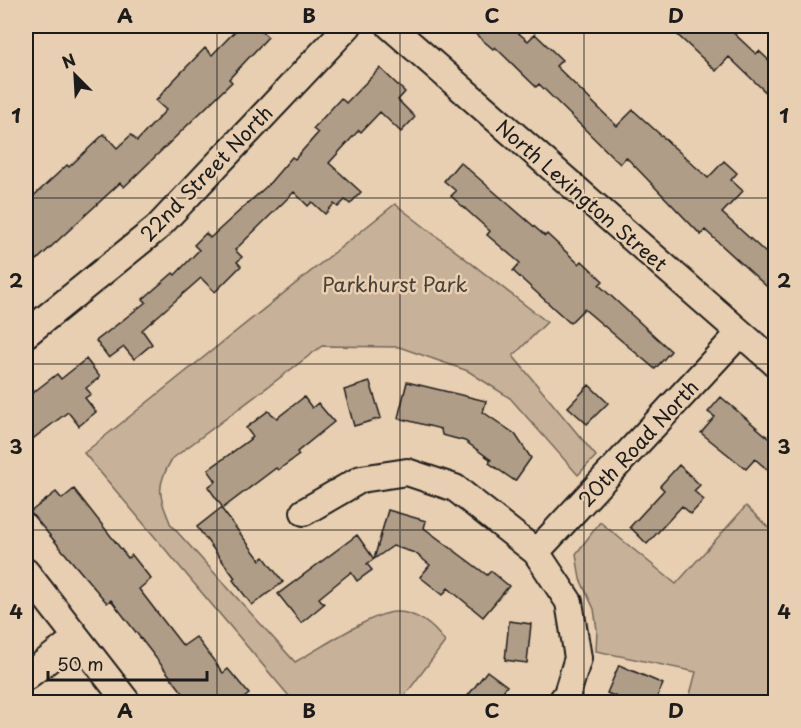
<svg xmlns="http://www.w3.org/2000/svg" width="801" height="728" font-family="'Playpen Sans',sans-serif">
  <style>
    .green { fill: #c7b199; stroke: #72665a; stroke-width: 1.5 }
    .building { fill: #b09d88; stroke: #1c1c1c; stroke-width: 1.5 }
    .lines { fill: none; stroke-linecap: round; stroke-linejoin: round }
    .minor-casing { stroke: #1c1c1c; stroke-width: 30 }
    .minor { stroke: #e9cfb1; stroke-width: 26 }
    .grid { fill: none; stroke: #1c1c1c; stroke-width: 1.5; stroke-opacity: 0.55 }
    .labels { text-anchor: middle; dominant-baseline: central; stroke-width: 5; stroke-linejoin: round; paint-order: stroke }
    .street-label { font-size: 20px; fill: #1c1c1c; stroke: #e9cfb1 }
    .park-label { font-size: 20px; fill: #47413b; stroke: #e9cfb1 }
    .neatline { fill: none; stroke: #1c1c1c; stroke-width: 2 }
    .grid-label { font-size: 20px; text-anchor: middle; font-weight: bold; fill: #1c1c1c }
  </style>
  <rect width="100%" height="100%" fill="#e9cfb1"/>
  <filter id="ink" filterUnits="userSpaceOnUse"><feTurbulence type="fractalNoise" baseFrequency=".0167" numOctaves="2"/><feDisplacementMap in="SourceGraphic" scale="12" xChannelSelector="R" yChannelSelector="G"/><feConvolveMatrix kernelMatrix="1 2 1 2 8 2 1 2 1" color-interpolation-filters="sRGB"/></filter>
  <g filter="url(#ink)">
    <path class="green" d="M 395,204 L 547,322 L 513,356 L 596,456 L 578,475 L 510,398 L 468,371 L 399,347 L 322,346 L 172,459 C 155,487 159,496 171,525 L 295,662 C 318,650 371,613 395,612 C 416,611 434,626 445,642 L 400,702 L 294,702 L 84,453 Z
      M 746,506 L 775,534 L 775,702 L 688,702 L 696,672 L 596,651 L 597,630 L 594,609 L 580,579 L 576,554 L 600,522 L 676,584 Z"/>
    <path class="building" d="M 240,26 L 256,26 L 268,37 L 229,79 L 232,82 L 124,187 L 120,183 L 26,270 L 26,203 L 67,165 L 69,167 L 104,134 L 117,148 L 131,135 L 137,141 L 166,110 L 156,101 L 170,84 L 205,48 L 212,55 Z
      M 466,26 L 510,26 L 528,41 L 535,34 L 562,60 L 556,66 L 617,126 L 633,110 L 708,178 L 724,161 L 737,173 L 731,180 L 743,191 L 722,213 L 776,262 L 776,295 L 705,230 L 701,235 L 626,157 L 620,164 L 539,84 L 536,87 L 495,47 L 493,49 Z
      M 668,26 L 726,26 L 756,54 L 759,51 L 776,67 L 776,102 L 729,57 L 716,71 Z
      M 380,68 L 405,92 L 398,100 L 415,117 L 401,132 L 380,112 L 361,132 L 359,130 L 329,163 L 361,192 L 350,204 L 345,200 L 338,207 L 334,204 L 325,214 L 312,202 L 308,206 L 294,192 L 235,250 L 242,257 L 237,262 L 241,266 L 215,292 L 201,278 L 142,330 L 152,344 L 134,359 L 124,347 L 109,358 L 96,341 L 146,302 L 143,299 L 173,273 L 175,275 L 199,250 L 194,245 L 206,233 L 210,238 L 268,185 L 292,157 L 295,159 L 318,133 L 313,129 L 341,98 L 346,103 Z
      M 460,162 L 545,236 L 547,234 L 579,264 L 582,261 L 603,281 L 599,285 L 671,351 L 655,369 L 584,309 L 570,323 L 513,271 L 520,263 L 487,235 L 490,231 L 451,196 L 456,191 L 444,181 Z
      M 86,359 L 100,377 L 86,388 L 91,394 L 85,398 L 96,412 L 79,426 L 68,412 L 26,444 L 26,398 L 57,374 L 61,379 Z
      M 370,382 L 381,418 L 354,426 L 344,390 Z
      M 407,382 L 486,401 L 483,412 L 515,434 L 531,458 L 515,481 L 489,463 L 491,460 L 465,441 L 442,435 L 441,429 L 398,418 Z
      M 589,385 L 608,403 L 587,424 L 568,407 Z
      M 304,397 L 312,408 L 318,403 L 334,422 L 297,452 L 299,455 L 278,470 L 276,468 L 223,508 L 208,487 L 216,481 L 208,470 L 253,437 L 246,428 L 268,411 L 277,418 Z
      M 721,397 L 776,444 L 776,477 L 755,459 L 746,469 L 701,433 L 715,417 L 708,412 Z
      M 679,465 L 700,485 L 694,491 L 704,500 L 691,514 L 682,506 L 647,544 L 630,527 L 664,490 L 660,486 Z
      M 74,489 L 128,558 L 132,555 L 151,579 L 139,589 L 183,646 L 196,637 L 223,673 L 228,669 L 249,694 L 239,702 L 190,702 L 111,600 L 107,603 L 30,512 L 56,492 L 62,499 Z
      M 221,508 L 260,560 L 264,557 L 283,582 L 252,605 L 233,580 L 235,578 L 197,527 Z
      M 388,510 L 426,521 L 424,528 L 487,575 L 491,571 L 509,586 L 483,617 L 448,588 L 443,595 L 420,577 L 430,565 L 415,553 L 393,546 L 374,559 Z
      M 357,535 L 374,559 L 367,564 L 372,570 L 357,581 L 351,572 L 319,598 L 324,604 L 301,623 L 278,594 Z
      M 509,621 L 531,624 L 527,663 L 505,660 Z
      M 619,665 L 663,684 L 655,702 L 629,702 L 607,693 Z
      M 487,671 L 507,686 L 495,702 L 463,702 Z"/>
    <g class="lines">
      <defs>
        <path id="minor" d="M 390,26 L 776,364
          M 26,334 L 157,228 L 348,26
          M 304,512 L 361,479 L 407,472 L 455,488 L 536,552 L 569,602 L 578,658 L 567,694 L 561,702
          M 536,552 L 740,333
          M 26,572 L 127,702
          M 26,677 L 75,639"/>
      </defs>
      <use href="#minor" class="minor-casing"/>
      <use href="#minor" class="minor"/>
    </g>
  </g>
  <path class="grid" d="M 217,26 L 217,702M 400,26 L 400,702M 584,26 L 584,702M 26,198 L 776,198M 26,364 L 776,364M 26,530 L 776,530"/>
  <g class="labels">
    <g class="street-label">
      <text transform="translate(206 173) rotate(-46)">22nd Street North</text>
      <text transform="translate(582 195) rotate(41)">North Lexington Street</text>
      <text transform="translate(638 443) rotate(-47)">20th Road North</text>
    </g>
    <g class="park-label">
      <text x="395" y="284">Parkhurst Park</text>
    </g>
  </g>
  <rect width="801" height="728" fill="none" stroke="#e9cfb1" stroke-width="66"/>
  <g transform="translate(75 75) rotate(336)" stroke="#e9cfb1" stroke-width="4.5" paint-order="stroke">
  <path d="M0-4.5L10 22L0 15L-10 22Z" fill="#1c1c1c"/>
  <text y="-9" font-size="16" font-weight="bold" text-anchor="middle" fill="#1c1c1c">N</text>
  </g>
  <path d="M48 671v9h159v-9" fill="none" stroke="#1c1c1c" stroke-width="3"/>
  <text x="57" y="671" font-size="18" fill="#1c1c1c" stroke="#e9cfb1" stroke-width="4.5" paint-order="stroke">50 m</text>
  <rect x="33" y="33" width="735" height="662" class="neatline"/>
  <g class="grid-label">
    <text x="125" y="23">A</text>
    <text x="309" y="23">B</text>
    <text x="492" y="23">C</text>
    <text x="676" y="23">D</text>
    <text x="16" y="123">1</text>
    <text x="784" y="123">1</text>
    <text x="16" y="288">2</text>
    <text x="784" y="288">2</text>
    <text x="16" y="454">3</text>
    <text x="784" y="454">3</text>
    <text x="16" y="619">4</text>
    <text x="784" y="619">4</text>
    <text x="125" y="718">A</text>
    <text x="309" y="718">B</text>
    <text x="492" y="718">C</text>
    <text x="676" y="718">D</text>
  </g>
</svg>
